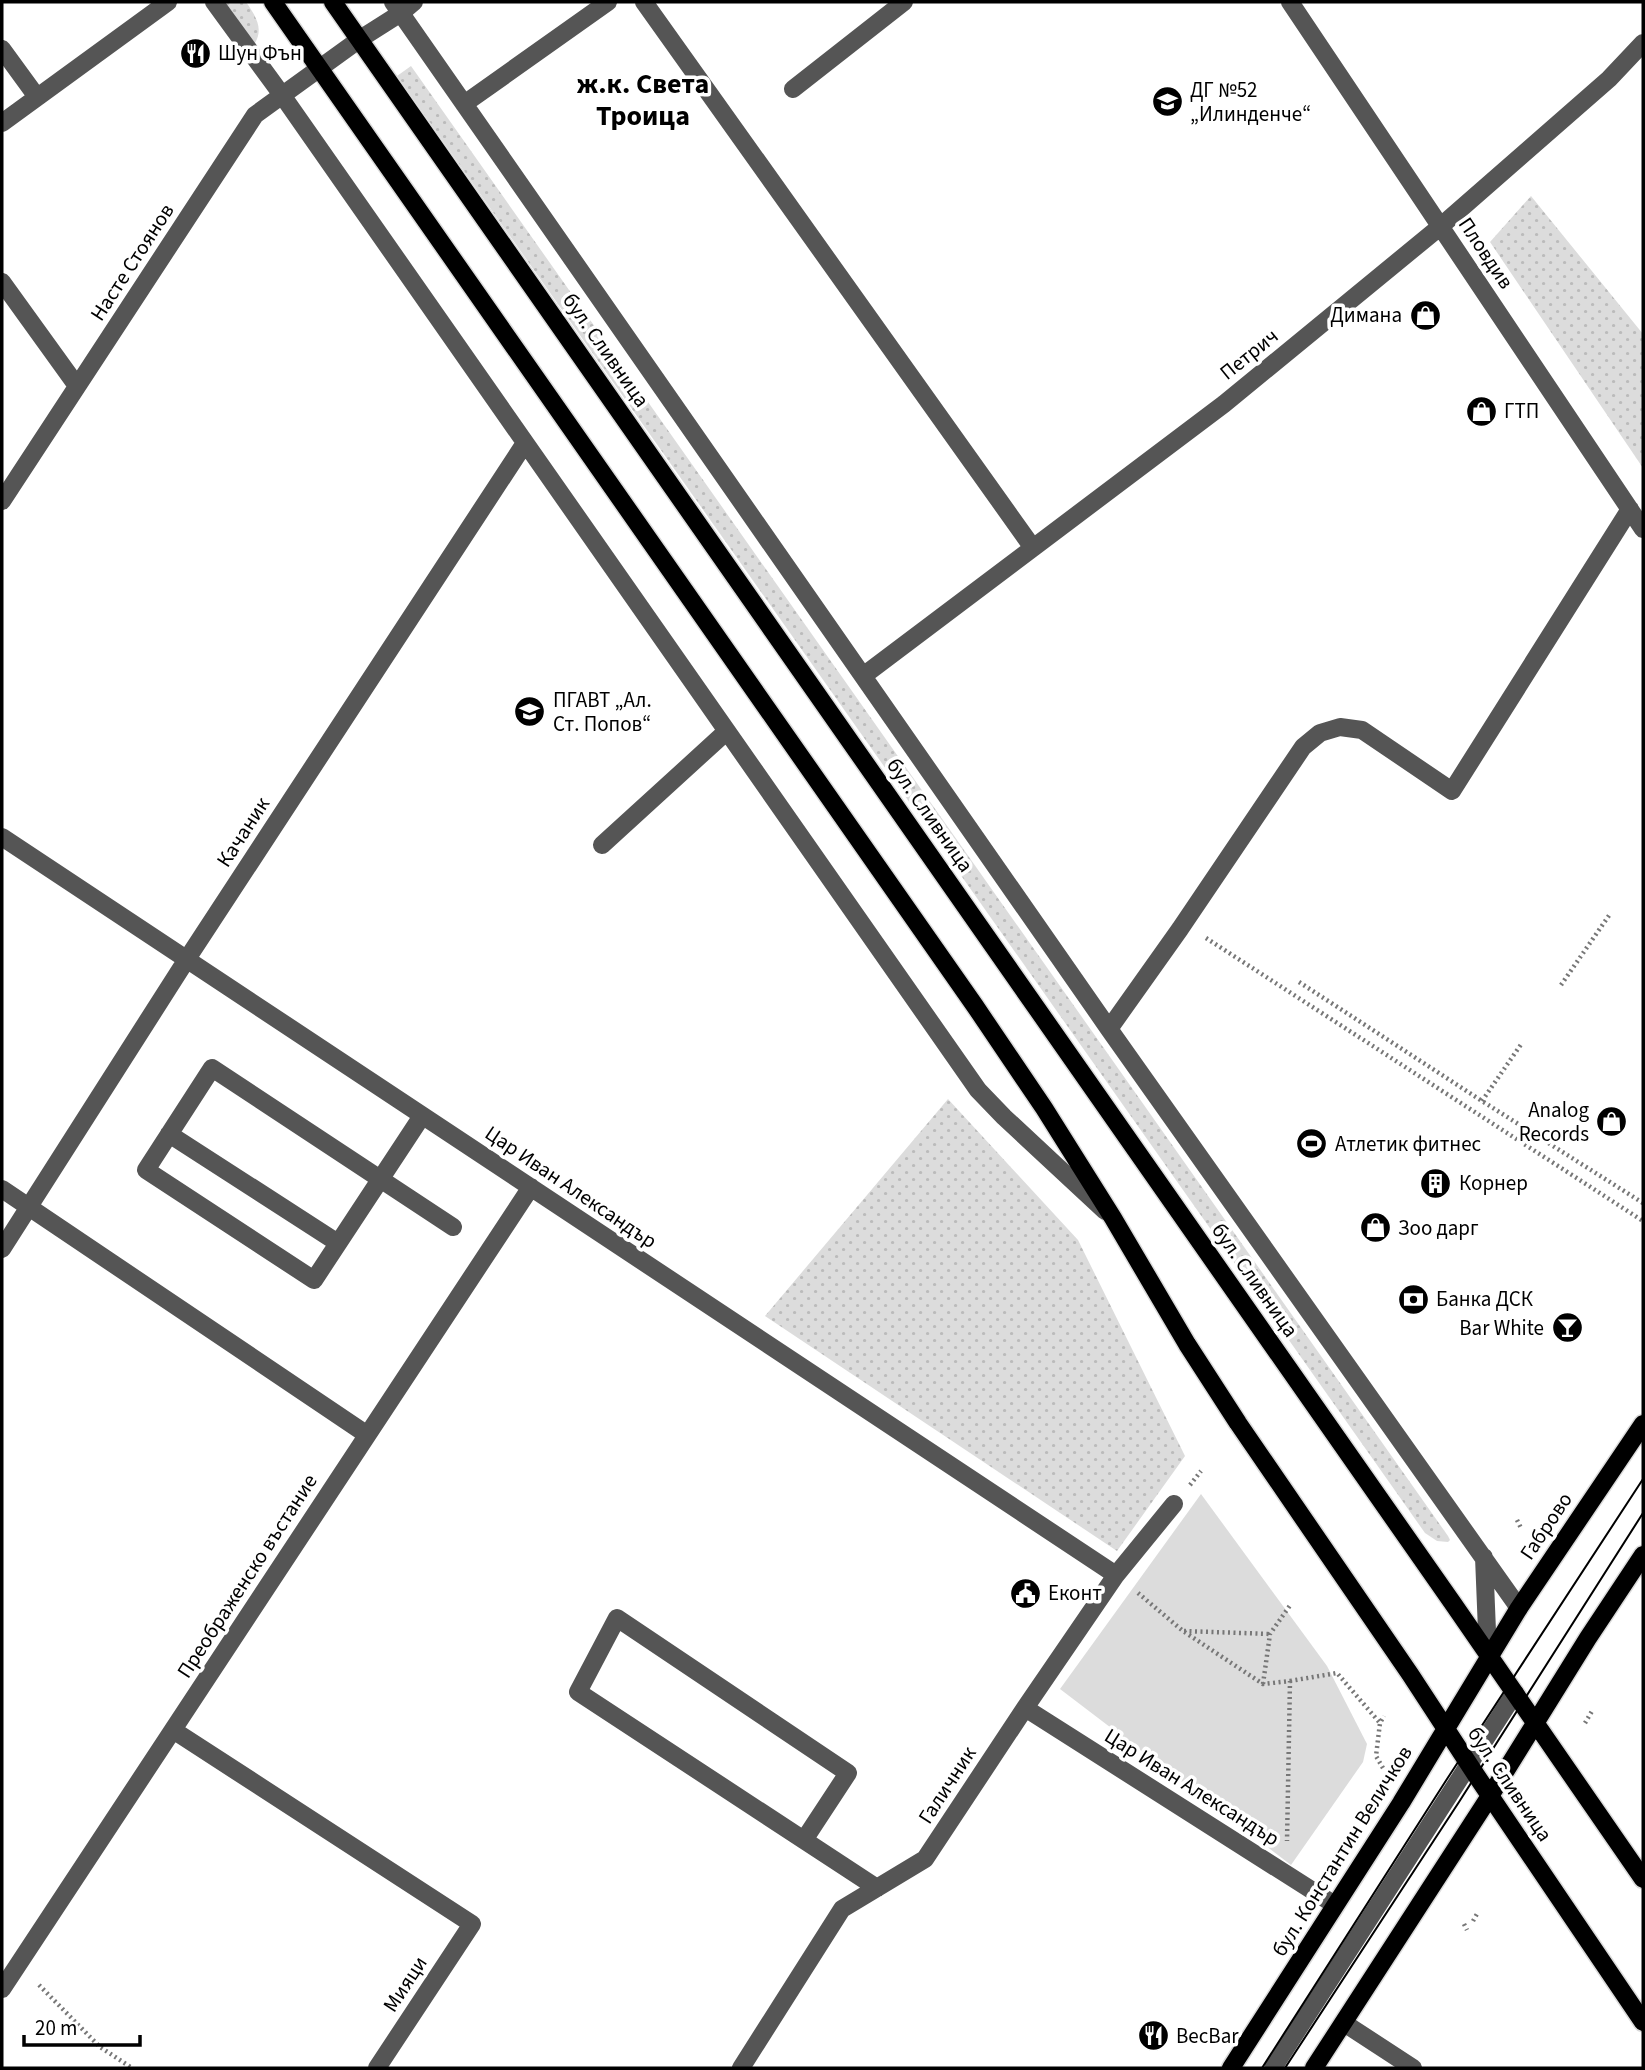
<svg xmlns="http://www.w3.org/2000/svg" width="1645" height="2070" font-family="'Source Sans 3',sans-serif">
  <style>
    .grass { fill: url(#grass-dots) }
    .park { fill: #dcdcdc }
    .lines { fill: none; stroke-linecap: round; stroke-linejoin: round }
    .major-casing { stroke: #dbdbdb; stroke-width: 21 }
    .path { stroke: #777; stroke-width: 4.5; stroke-dasharray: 2 3.5; stroke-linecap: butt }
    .minor { stroke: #555; stroke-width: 18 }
    .major { stroke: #000; stroke-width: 18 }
    .tram { stroke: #000; stroke-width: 2 }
    .labels { text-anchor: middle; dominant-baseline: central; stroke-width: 7; stroke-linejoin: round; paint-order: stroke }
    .poi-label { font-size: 21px; fill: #000; stroke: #fff; text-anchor: start }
    .street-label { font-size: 21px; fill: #000; stroke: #fff }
    .district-label { font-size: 28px; font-weight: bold; fill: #000; stroke: #fff }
  </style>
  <defs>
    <pattern id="grass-dots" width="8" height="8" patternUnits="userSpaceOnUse" patternTransform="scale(1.75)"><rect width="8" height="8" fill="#dcdcdc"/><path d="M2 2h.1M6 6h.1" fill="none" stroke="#bbb" stroke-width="1.8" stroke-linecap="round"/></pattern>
  </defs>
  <rect width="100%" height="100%" fill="#fff"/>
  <path class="grass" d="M 220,2 L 246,2 C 255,15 264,28 255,43 Z
    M 411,66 L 1448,1536 L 1450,1540 L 1448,1542 L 1437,1541 L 1425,1533 L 397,76 Z
    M 1531,196 L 1643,334 L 1643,468 L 1490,242 Z
    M 948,1099 L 1078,1240 L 1185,1456 L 1117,1551 L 765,1316 Z"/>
  <path class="park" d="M 1201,1494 L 1327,1666 L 1367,1744 L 1363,1762 L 1291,1865 L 1060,1689 Z"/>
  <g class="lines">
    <defs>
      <path id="major" d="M 273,2 L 975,1006 L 1044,1108 L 1113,1218 L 1187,1344 L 1238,1423 L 1410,1674 L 1476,1775 L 1643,2022
        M 333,2 L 1454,1605 L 1643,1879
        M 1231,2068 L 1401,1803 L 1519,1608 L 1643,1424
        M 1314,2068 L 1490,1796 L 1588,1638 L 1643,1555"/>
    </defs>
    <use href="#major" class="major-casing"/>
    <path class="path" d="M 1206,938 L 1643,1221
      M 1299,982 L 1482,1101 L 1643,1203
      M 1561,985 L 1610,914
      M 1482,1101 L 1522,1043
      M 1190,1485 L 1201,1471
      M 1517,1520 L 1521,1528
      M 1138,1593 L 1183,1631 L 1263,1684 L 1290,1681 L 1287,1841
      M 1184,1631 L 1270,1634
      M 1290,1681 L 1337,1673 L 1380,1723
      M 1263,1684 L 1270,1634 L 1291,1604
      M 1585,1723 L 1592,1711
      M 1383,1768 L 1376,1756 L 1380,1723 L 1384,1716
      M 1473,1921 L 1477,1914
      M 1464,1924 L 1467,1930
      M 39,1985 L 100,2047 L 132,2068"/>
    <path class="minor" d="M 214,2 L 282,95 L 978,1090 L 1004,1117 L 1105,1211
      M 393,2 L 1109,1029 L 1519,1608
      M 644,2 L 1033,548
      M 1290,2 L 1643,529
      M 2,49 L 37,97
      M 793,89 L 904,2
      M 464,104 L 608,2
      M 2,123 L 168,2
      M 2,282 L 77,386
      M 2,501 L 255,115 L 360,39 L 401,13 L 414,2
      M 863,676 L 1224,404 L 1441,226 L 1609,79 L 1643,43
      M 2,837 L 1116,1575
      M 602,845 L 727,731
      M 1109,1029 L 1180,929 L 1303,747 L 1320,733 L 1340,727 L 1362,730 L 1452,791 L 1630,509
      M 422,1116 L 314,1280 L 146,1170 L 212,1068 L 453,1227
      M 169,1134 L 338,1243
      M 2,1189 L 366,1434
      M 2,1249 L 187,959 L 525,443
      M 1484,1557 L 1488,1656
      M 1025,1708 L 1335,1905
      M 173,1730 L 472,1924 L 377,2068
      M 804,1840 L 848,1773 L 617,1618 L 578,1692 L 877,1888
      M 2,1989 L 531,1187
      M 1344,2023 L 1413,2068
      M 741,2068 L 842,1909 L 925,1859 L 1025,1708 L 1116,1575 L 1174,1504
      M 1273,2068 L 1515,1693"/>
    <use href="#major" class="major"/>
    <path class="tram" d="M 1262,2068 L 1447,1779 L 1643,1479
      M 1285,2068 L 1459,1802 L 1643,1513"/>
  </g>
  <defs>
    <symbol id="restaurant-disc" viewBox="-11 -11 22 22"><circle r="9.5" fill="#000" stroke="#fff"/><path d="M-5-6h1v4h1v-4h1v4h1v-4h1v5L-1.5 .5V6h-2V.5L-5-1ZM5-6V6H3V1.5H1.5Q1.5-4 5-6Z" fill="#fff"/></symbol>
    <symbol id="school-disc" viewBox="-11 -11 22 22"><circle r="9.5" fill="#000" stroke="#fff"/><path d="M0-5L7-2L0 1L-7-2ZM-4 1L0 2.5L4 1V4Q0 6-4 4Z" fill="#fff"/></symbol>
    <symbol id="shop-disc" viewBox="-11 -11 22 22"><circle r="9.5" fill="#000" stroke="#fff"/><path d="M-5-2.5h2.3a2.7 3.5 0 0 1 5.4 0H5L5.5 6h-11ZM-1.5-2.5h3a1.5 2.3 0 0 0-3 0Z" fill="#fff"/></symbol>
    <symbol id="stadium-disc" viewBox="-11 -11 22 22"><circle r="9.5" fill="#000" stroke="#fff"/><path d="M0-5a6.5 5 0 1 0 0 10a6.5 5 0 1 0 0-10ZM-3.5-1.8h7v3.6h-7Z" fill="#fff"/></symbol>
    <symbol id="building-disc" viewBox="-11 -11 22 22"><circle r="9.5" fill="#000" stroke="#fff"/><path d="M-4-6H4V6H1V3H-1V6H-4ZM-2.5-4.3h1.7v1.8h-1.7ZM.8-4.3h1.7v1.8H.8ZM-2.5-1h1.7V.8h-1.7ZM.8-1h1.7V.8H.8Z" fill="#fff"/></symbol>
    <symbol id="bank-disc" viewBox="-11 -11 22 22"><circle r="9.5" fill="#000" stroke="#fff"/><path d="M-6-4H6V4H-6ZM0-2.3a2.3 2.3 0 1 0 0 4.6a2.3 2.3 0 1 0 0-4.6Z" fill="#fff"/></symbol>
    <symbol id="bar-disc" viewBox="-11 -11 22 22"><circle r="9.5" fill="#000" stroke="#fff"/><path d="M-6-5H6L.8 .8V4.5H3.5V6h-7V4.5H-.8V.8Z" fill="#fff"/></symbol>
    <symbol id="civic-disc" viewBox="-11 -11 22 22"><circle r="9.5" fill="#000" stroke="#fff"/><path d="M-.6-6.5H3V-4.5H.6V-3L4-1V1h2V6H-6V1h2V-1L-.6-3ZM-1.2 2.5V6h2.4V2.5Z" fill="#fff"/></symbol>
  </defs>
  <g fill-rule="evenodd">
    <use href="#restaurant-disc" x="178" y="36" width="35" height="35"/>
    <use href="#school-disc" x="1150" y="84" width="35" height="35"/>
    <use href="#shop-disc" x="1408" y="298" width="35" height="35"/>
    <use href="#shop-disc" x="1464" y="394" width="35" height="35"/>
    <use href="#school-disc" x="512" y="694" width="35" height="35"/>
    <use href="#shop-disc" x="1594" y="1104" width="35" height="35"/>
    <use href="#stadium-disc" x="1294" y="1126" width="35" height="35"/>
    <use href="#building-disc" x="1418" y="1166" width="35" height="35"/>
    <use href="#shop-disc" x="1358" y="1210" width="35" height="35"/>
    <use href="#bank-disc" x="1396" y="1282" width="35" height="35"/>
    <use href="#bar-disc" x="1550" y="1310" width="35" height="35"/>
    <use href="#civic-disc" x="1008" y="1576" width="35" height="35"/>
    <use href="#restaurant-disc" x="1136" y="2018" width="35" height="35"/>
  </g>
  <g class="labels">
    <g class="poi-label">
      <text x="218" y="53">Шун Фън</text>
      <text x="1190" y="90">ДГ №52<tspan x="1190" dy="24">„Илинденче“</tspan></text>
      <text x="1402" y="315" text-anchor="end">Димана</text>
      <text x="1504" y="411">ГТП</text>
      <text x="553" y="700">ПГАВТ „Ал.<tspan x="553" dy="24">Ст. Попов“</tspan></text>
      <text x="1589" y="1110" text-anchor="end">Analog<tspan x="1589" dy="24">Records</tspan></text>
      <text x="1335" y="1144">Атлетик фитнес</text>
      <text x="1459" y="1183">Корнер</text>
      <text x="1398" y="1228">Зоо дарг</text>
      <text x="1436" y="1299">Банка ДСК</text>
      <text x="1544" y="1328" text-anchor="end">Bar White</text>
      <text x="1048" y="1593">Еконт</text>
      <text x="1176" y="2036">BecBar</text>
    </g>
    <g class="street-label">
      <text transform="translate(1486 253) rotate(56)">Пловдив</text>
      <text transform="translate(132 262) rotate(-57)">Насте Стоянов</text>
      <text transform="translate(606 350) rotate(55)">бул. Сливница</text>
      <text transform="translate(1249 354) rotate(-39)">Петрич</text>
      <text transform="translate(930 815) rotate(55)">бул. Сливница</text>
      <text transform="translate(243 832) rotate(-57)">Качаник</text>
      <text transform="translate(571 1187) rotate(34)">Цар Иван Александър</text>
      <text transform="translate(1255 1280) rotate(55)">бул. Сливница</text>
      <text transform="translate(1546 1526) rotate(-56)">Габрово</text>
      <text transform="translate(247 1576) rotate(-57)">Преображенско въстание</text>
      <text transform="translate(1510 1784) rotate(56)">бул. Сливница</text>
      <text transform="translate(947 1785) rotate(-57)">Галичник</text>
      <text transform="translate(1192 1787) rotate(32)">Цар Иван Александър</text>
      <text transform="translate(1342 1851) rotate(-58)">бул. Константин Величков</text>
      <text transform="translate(405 1984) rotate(-57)">Мияци</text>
    </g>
    <g class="district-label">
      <text x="643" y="84">ж.к. Света<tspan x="643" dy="32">Троица</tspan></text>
    </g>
  </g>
  <rect width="1645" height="2070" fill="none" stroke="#000000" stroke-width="7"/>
  <path d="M24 2035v10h116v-10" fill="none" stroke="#000000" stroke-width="3.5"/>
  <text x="35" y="2035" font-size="21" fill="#000000" stroke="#ffffff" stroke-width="5" paint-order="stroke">20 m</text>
</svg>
